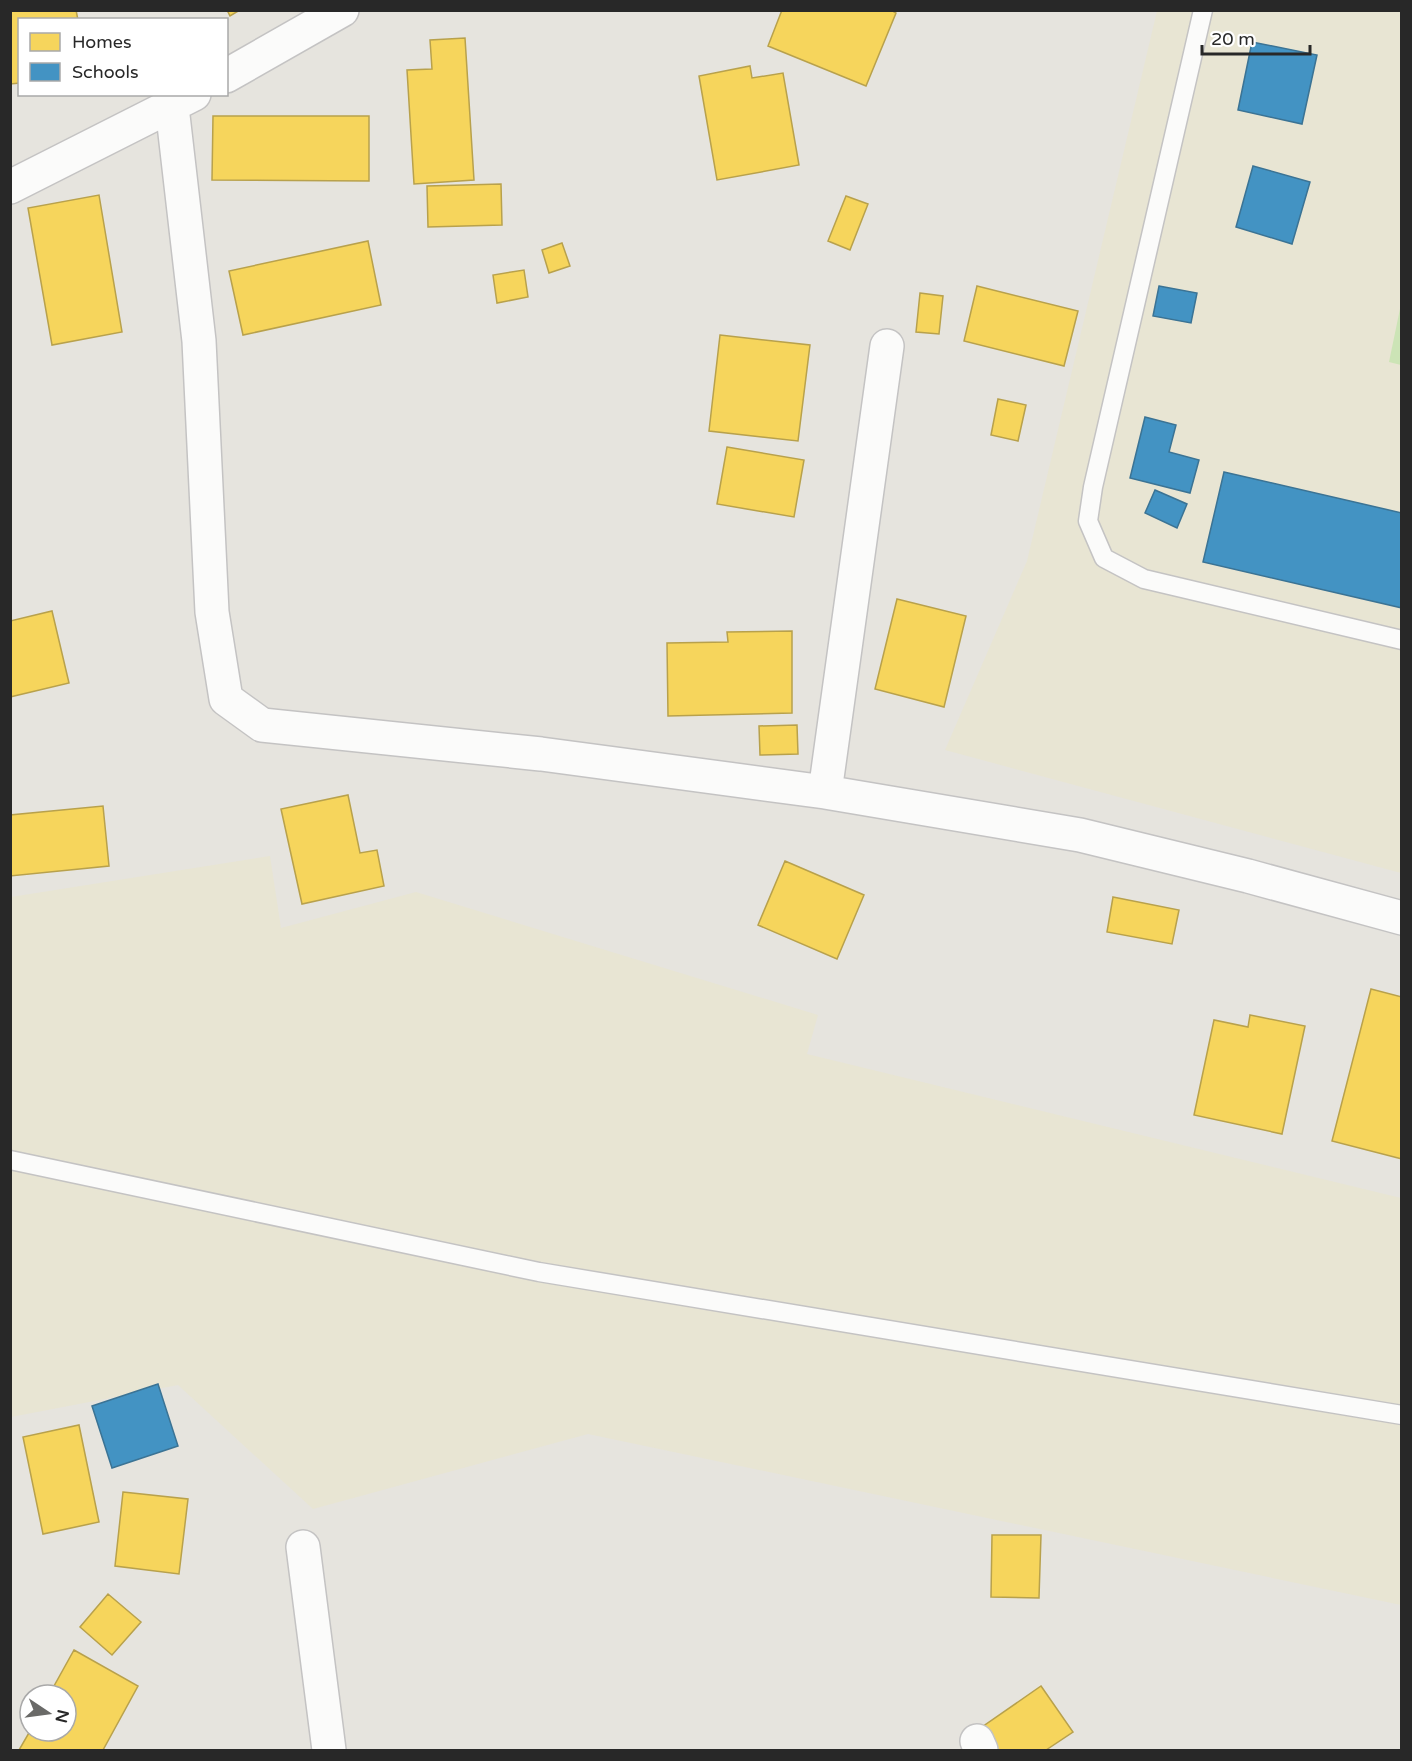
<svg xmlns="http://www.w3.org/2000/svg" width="1412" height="1761" font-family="'Varela Round',sans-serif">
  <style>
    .education { fill: #e8e5d3 }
    .pitch { fill: #cce4b6 }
    .homes { fill: #f6d55c; stroke: #b8a14c; stroke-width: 1.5 }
    .schools { fill: #4393c3; stroke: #3b7394; stroke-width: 1.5 }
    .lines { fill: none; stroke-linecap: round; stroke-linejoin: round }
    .lane-casing { stroke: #c4c3c3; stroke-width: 21 }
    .street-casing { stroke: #c4c3c3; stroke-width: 36 }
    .lane { stroke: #fbfbfa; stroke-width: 18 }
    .street { stroke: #fbfbfa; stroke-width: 33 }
  </style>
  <rect width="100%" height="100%" fill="#e6e4de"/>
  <path class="education" d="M 1157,11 L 1401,11 L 1401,873 L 945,750 L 1027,561 Z
    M 270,856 L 281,928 L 416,892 L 818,1015 L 807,1054 L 1401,1198 L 1401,1605 L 588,1434 L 313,1509 L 178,1385 L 11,1417 L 11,897 Z"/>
  <path class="pitch" d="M 1401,304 L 1402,365 L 1401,365 L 1389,362 Z"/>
  <path class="homes" d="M 10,10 L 76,10 L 78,20 L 20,20 L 20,83 L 10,84 Z
    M 227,10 L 240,10 L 230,16 Z
    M 782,10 L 891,10 L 896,13 L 866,86 L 768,46 Z
    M 465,38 L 474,180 L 414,184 L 407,70 L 432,69 L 430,40 Z
    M 750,66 L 752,78 L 783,73 L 799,165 L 717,180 L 699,76 Z
    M 213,116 L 369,116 L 369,181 L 212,180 Z
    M 501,184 L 502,225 L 428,227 L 427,186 Z
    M 99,195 L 122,332 L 52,345 L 28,208 Z
    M 846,196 L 868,204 L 850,250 L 828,241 Z
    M 368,241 L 381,305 L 243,335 L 229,271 Z
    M 562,243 L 570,266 L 549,273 L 542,250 Z
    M 524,270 L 528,297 L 497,303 L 493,275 Z
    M 977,286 L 1078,311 L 1064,366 L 964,341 Z
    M 920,293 L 943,296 L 939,334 L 916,332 Z
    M 720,335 L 810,345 L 798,441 L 709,431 Z
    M 998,399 L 1026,405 L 1018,441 L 991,435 Z
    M 727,447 L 804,460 L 794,517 L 717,504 Z
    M 897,599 L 966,616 L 944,707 L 875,689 Z
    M 52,611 L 69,683 L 10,697 L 10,621 Z
    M 792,631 L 792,713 L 668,716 L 667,643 L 728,642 L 727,632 Z
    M 797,725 L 798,754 L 760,755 L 759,726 Z
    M 348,795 L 360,853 L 377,850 L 384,886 L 302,904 L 281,809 Z
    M 103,806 L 109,866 L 10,876 L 10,815 Z
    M 785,861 L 864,895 L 837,959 L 758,925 Z
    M 1113,897 L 1179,910 L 1172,944 L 1107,932 Z
    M 1371,989 L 1402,997 L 1402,1159 L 1332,1141 Z
    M 1250,1015 L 1305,1026 L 1282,1134 L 1194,1115 L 1214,1020 L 1248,1027 Z
    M 79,1425 L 99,1522 L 43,1534 L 23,1437 Z
    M 123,1492 L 188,1499 L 179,1574 L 115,1566 Z
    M 992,1535 L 1041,1535 L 1039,1598 L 991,1597 Z
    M 108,1594 L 141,1622 L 112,1655 L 80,1627 Z
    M 74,1650 L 138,1686 L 103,1750 L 19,1750 L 30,1731 L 66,1731 L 66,1695 L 49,1695 Z
    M 1041,1686 L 1073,1732 L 1046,1750 L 998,1750 L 982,1727 Z"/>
  <path class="schools" d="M 1252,42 L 1317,55 L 1302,124 L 1238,110 Z
    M 1253,166 L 1310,182 L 1292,244 L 1236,227 Z
    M 1159,286 L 1197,293 L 1191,323 L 1153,316 Z
    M 1145,417 L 1176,425 L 1169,452 L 1199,460 L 1190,493 L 1130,478 Z
    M 1224,472 L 1402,513 L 1402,608 L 1203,562 Z
    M 1155,490 L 1187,504 L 1177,528 L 1145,513 Z
    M 158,1384 L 178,1446 L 112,1468 L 92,1406 Z"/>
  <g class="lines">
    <defs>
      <path id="lane" d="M 1203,10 L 1093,487 L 1088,521 L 1104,558 L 1144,579 L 1402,640
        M 10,1160 L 539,1272 L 1402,1415"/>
      <path id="street" d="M 226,76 L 342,10
        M 172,107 L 199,341 L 212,612 L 226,699 L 262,725 L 541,754 L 825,792 L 1080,835 L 1248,876 L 1402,918
        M 10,187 L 194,94
        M 825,792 L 887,346
        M 303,1547 L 329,1750
        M 977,1741 L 981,1750"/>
    </defs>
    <use href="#lane" class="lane-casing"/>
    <use href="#street" class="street-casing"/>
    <use href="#lane" class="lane"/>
    <use href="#street" class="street"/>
  </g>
  <rect width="1412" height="1761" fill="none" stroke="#282828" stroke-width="24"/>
  <rect x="18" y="18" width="210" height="78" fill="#ffffff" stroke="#a9a9a9" stroke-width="1.5"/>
  <rect x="30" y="33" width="30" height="18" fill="#f6d55c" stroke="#a9a9a9" stroke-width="1.5"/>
  <text x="72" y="48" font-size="18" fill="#282828">Homes</text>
  <rect x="30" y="63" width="30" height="18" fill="#4393c3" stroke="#a9a9a9" stroke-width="1.5"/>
  <text x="72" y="78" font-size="18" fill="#282828">Schools</text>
  <g transform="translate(48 1713) rotate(103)"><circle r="28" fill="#ffffff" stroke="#a9a9a9" stroke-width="1.5"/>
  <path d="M0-4.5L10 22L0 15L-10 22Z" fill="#6a6a68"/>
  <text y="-9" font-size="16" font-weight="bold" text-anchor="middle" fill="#282828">N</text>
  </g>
  <path d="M1202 45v9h108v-9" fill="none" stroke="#282828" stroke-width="3"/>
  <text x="1211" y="45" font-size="18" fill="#282828" stroke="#ffffff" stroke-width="4.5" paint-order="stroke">20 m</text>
</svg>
